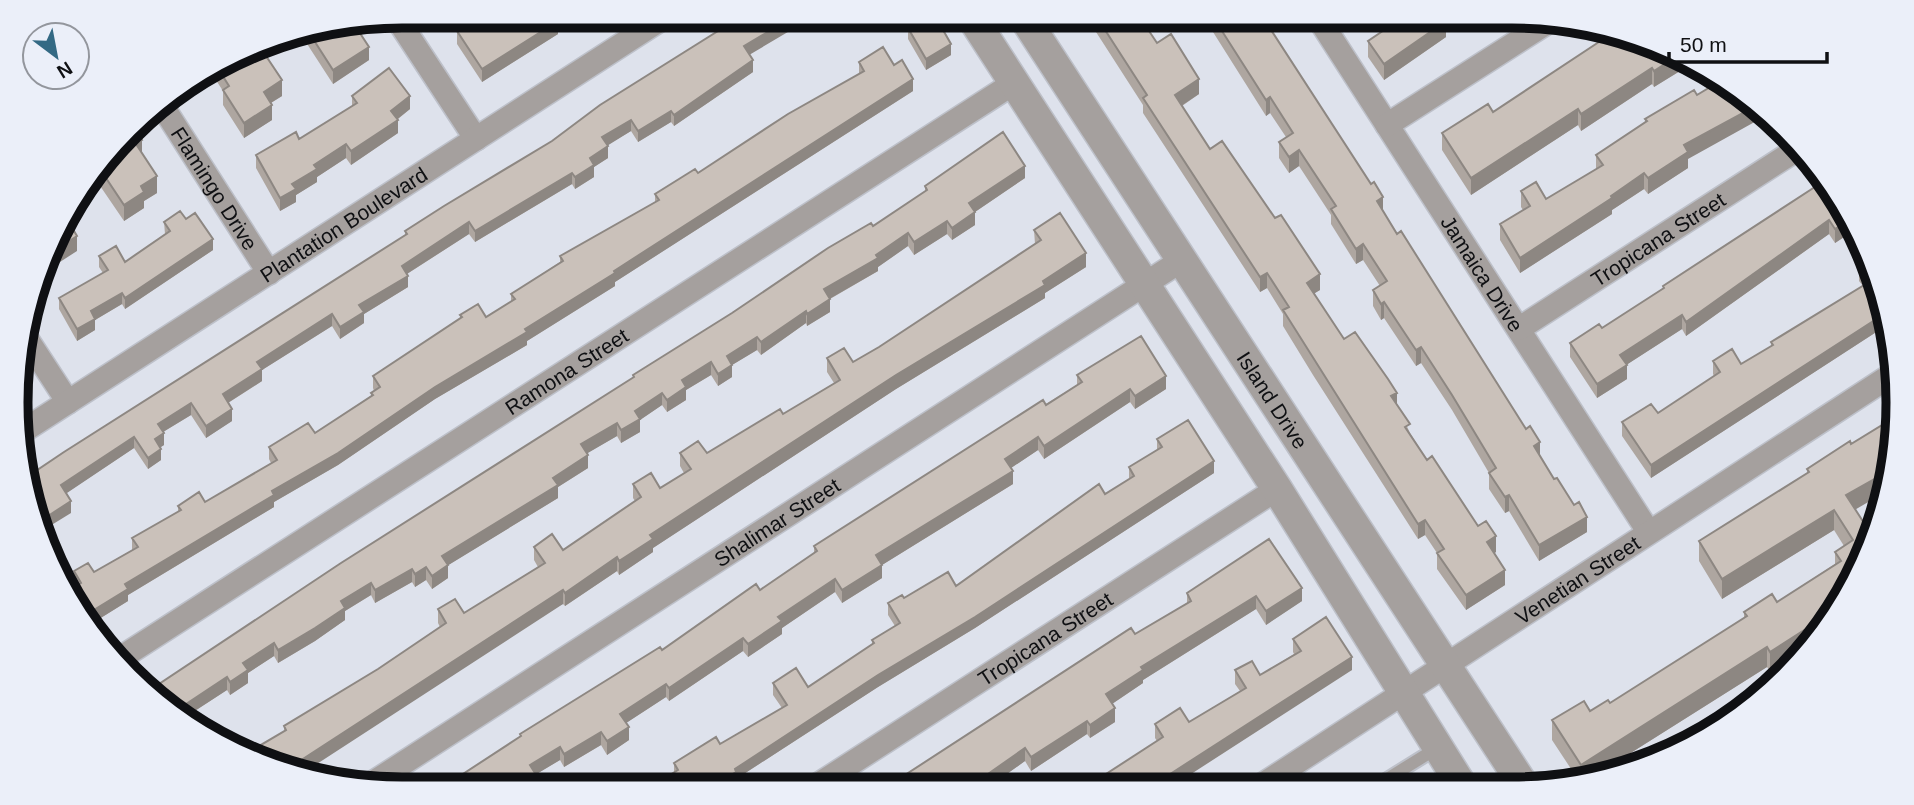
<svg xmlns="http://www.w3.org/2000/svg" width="1914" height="805" font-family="Helvetica,sans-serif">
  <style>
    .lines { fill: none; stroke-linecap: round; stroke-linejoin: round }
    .service-casing { stroke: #bdc0c9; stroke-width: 16 }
    .minor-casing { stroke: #bdc0c9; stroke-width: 26 }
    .tertiary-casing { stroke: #bdc0c9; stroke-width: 33 }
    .service { stroke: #a5a09e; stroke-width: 12 }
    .minor { stroke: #a5a09e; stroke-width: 23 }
    .tertiary { stroke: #a5a09e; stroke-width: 30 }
    .wall { fill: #aea6a0 }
    .shaded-wall { fill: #8d8782 }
    .building { fill: #cac1ba; stroke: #8d8782; stroke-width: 2 }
    .labels { text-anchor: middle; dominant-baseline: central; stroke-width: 6; stroke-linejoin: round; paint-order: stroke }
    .street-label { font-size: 21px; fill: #0f1013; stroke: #ebeff9 }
    .rim { fill: none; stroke: #0f1013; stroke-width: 9 }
  </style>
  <rect width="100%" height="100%" fill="#dee2ec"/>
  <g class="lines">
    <defs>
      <path id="service" d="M 1291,766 L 1304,787
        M 1376,786 L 1437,748"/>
      <g id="minor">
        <path id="s1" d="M 1317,16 L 1648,531"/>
        <path d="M 396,17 L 476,139"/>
        <path id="s2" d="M 161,104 L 269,273"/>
        <path d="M 1387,125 L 1548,22"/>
        <path id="s3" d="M 1520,328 L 1796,150"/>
        <path d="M 23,333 L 68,402"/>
        <path id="s4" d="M 20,433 L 666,16"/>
        <path id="s5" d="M 119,659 L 1014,83"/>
        <path id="s6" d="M 371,784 L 1182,260"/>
        <path id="s7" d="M 1259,787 L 1896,372"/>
        <path id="s8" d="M 813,788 L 1277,489"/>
      </g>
      <g id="tertiary">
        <path d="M 971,16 L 1277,489 L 1462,786"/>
        <path id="s9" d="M 1023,16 L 1524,786"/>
      </g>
    </defs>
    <use href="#service" class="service-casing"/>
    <use href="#minor" class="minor-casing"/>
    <use href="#tertiary" class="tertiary-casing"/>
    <use href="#service" class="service"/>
    <use href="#minor" class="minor"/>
    <use href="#tertiary" class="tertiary"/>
  </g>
  <path class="wall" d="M 481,16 L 565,16 L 557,21 L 558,34 L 482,82 L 457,44 L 457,31 Z
    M 821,16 L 846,16 L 828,27 Z
    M 1077,16 L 1139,16 L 1157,43 L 1199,94 L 1182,106 L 1210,149 L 1320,290 L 1314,293 L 1344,339 L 1397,405 L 1410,433 L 1427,460 L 1496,552 L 1494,553 L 1505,585 L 1466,610 L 1437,569 L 1437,553 L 1425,535 L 1418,539 L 1313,375 L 1283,326 L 1283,314 L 1267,288 L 1260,292 L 1143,113 L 1143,105 L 1087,18 L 1081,22 Z
    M 1213,17 L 1383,211 L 1540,456 L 1587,532 L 1539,561 L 1509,511 L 1505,513 L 1489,489 L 1489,473 L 1452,410 L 1421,363 L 1416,366 L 1384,318 L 1381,320 L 1373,306 L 1373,290 L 1380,286 L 1363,260 L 1356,264 L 1331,224 L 1331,215 L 1299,166 L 1289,173 L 1279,158 L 1279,142 L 1286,137 L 1270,113 L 1266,116 L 1213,32 Z
    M 354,24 L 369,60 L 333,84 L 300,33 Z
    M 908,28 L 951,55 L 926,70 L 908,39 Z
    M 1446,32 L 1446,37 L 1384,80 L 1368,57 L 1368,41 Z
    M 1608,32 L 1636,36 L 1680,61 L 1680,71 L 1654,87 L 1652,84 L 1581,131 L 1578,125 L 1471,195 L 1442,150 L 1442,133 L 1493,112 L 1608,36 Z
    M 245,55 L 282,96 L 271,103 L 272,120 L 244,138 L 223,105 L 223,91 L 212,74 Z
    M 749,55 L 753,72 L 674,126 L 671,122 L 638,142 L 631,131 L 607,145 L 608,158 L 594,167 L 594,177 L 575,189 L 572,184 L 475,242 L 469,234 L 407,274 L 408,287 L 364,314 L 364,323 L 340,339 L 332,326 L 262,370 L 262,381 L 228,403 L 232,421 L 206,438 L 191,415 L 163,432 L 164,445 L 160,447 L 161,460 L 148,469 L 134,448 L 66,493 L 71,513 L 27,477 L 405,235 L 405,231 Z
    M 859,62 L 894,65 L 913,91 L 615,282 L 615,286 L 527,341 L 527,345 L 435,399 L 338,465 L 274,502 L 274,507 L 128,595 L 128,601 L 91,624 L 67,596 L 76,586 L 74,583 L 74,571 L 94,572 L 132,550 L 132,538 L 178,512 L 178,506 L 205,502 L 271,463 L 269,459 L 269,447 L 315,433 L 371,396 L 371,393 L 374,391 L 373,388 L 373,376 L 460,318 L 460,315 L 486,317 L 511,302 L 511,294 L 560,262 L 560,256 L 655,202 L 655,194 L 698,173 L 859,74 Z
    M 352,96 L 410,109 L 398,119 L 398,133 L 351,165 L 346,158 L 317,177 L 317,182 L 296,195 L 296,202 L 280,211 L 256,168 L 256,155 L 299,139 L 352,106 Z
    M 1645,119 L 1688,159 L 1688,168 L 1648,194 L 1644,189 L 1612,210 L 1612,214 L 1520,273 L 1500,240 L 1500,224 L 1523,210 L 1521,207 L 1521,191 L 1546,199 L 1596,169 L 1596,155 L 1645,122 Z
    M 134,128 L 142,153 L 157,193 L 144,201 L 144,208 L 124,221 L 94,177 Z
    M 1025,178 L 975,212 L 975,225 L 952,240 L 947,234 L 914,255 L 908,246 L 878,267 L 878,271 L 830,299 L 830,312 L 807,326 L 806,323 L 761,355 L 757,350 L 732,365 L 732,377 L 718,386 L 711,375 L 686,390 L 686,400 L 667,412 L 662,405 L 640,420 L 640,432 L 621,443 L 617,436 L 587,453 L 588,468 L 558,487 L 558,498 L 448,565 L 448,578 L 432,589 L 426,580 L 415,587 L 412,582 L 375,603 L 371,595 L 345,611 L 345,620 L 315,641 L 278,663 L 274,656 L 248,673 L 248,683 L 230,695 L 227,690 L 187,716 L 148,694 L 633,378 L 633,375 L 873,226 L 925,192 L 925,186 Z
    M 1821,183 L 1856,229 L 1835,243 L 1829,234 L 1686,336 L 1682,329 L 1626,365 L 1627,379 L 1597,398 L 1570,357 L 1570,343 L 1602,328 L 1663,289 L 1663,286 Z
    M 186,219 L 213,250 L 125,309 L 122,304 L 95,320 L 95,330 L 77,341 L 59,309 L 59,298 L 103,273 L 99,267 L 99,256 L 125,262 L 165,234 L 164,222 Z
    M 1034,230 L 1086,267 L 1045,293 L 1045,298 L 896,389 L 653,548 L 653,552 L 619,575 L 617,571 L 565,606 L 563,604 L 284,732 L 284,726 L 378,669 L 440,627 L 438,623 L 438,609 L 464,613 L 538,567 L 534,560 L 534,547 L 563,550 L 635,501 L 633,498 L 633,484 L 660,488 L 684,473 L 680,466 L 680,453 L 707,453 L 783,414 L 834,383 L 827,372 L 827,358 L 853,362 L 879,347 L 1035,244 Z
    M 1867,263 L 1884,327 L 1651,478 L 1622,436 L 1622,422 L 1658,413 L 1714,376 L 1713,374 L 1713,361 L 1741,364 L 1771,347 L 1771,342 L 1863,286 L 1859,281 L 1859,268 Z
    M 1077,375 L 1166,389 L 1135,409 L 1130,402 L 1044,459 L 1038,450 L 1011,468 L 1013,484 L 882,565 L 882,578 L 842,603 L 835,592 L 782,628 L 782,634 L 748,657 L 743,651 L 669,701 L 666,697 L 626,723 L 629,740 L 607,755 L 601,745 L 564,767 L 560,760 L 536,774 L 545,789 L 440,789 L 520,737 L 520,734 L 662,650 L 760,590 L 814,554 L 814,546 L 1077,385 Z
    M 1157,439 L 1214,473 L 975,628 L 878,687 L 736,779 L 736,783 L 674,773 L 674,763 L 720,744 L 782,708 L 773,695 L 773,683 L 808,687 L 872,645 L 872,640 L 895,626 L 888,615 L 888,603 L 956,586 L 1129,479 L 1129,467 L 1157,450 Z
    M 1807,469 L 1855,510 L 1873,537 L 1770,671 L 1767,667 L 1591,778 L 1579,781 L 1552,740 L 1552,720 L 1590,711 L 1610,703 L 1744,618 L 1744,612 L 1777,602 L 1835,564 L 1835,552 L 1844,546 L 1834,530 L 1722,599 L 1699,561 L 1699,541 L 1807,473 Z
    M 1269,539 L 1302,601 L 1266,625 L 1256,609 L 1143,680 L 1143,683 L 1112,704 L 1115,722 L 1090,738 L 1087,734 L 1031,771 L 1025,761 L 987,788 L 885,788 L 1187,603 L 1187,593 Z
    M 1293,639 L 1352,670 L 1157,741 L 1155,738 L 1155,724 L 1189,722 L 1240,691 L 1235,684 L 1235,670 L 1260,675 L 1294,654 L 1293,652 Z"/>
  <path class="shaded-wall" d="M 552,16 L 565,16 L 552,25 Z
    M 795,16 L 815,16 L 744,58 L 744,46 Z
    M 828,16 L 846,16 L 828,27 Z
    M 1081,16 L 1087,16 L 1087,18 L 1081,22 Z
    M 1447,16 L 1472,16 L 1446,32 L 1446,37 L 1384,80 L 1384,64 Z
    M 558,21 L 558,34 L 482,82 L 482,69 Z
    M 951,44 L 951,55 L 926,70 L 926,59 Z
    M 369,47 L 369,60 L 333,84 L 333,70 Z
    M 1674,58 L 1680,61 L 1680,71 L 1654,87 L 1654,71 Z
    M 753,60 L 753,72 L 674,126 L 674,115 Z
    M 1652,68 L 1652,84 L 1581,131 L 1581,114 Z
    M 913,79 L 913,91 L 615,282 L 615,286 L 527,341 L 527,345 L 435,399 L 338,465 L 274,502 L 274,507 L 128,595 L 128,601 L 91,624 L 84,616 L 125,584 L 525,329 L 614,271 Z
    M 1199,79 L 1199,94 L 1175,110 L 1175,95 Z
    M 282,80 L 282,96 L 264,107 L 264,92 Z
    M 410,96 L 410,109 L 391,124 L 391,111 Z
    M 1270,97 L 1270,113 L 1266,116 L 1266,100 Z
    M 272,105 L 272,120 L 244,138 L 244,123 Z
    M 1756,106 L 1767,112 L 1769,114 L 1688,159 L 1688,168 L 1648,194 L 1648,178 L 1684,145 Z
    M 1578,109 L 1578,125 L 1471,195 L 1471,178 Z
    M 671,111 L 671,122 L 638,142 L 638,131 Z
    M 398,120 L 398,133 L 351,165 L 351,151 Z
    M 631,120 L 631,131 L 602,149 L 602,137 Z
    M 142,140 L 142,156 L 136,144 Z
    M 346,144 L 346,158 L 317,177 L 317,182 L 296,195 L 296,202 L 280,211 L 280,198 L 292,184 L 314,165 Z
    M 608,146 L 608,158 L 594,167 L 594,177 L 575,189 L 575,177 L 590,158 Z
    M 1299,150 L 1299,166 L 1289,173 L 1289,157 Z
    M 1025,166 L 1025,178 L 969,216 L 969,203 Z
    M 572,173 L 572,184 L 475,242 L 475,231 Z
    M 1644,173 L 1644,189 L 1612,210 L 1612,214 L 1520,273 L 1520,258 Z
    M 157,176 L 157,193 L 144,201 L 144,208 L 124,221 L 124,205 L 141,186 Z
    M 1383,197 L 1383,213 L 1377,201 Z
    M 975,212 L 975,225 L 952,240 L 952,228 Z
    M 1829,220 L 1829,234 L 1686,336 L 1686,322 Z
    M 1849,220 L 1856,229 L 1835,243 L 1835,229 Z
    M 947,221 L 947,234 L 914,255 L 914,242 Z
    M 469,222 L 469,234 L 402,277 L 402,266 Z
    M 908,233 L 908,246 L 878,267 L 878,271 L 824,302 L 824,289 Z
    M 77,236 L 77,251 L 46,271 L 46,267 L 51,253 Z
    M 213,239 L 213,250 L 125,309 L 125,298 Z
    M 1363,244 L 1363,260 L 1356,264 L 1356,249 Z
    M 1086,253 L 1086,267 L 1045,293 L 1045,298 L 896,389 L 653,548 L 653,552 L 619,575 L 619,561 L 650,535 L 896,375 Z
    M 1267,273 L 1267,288 L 1260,292 L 1260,277 Z
    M 1320,274 L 1320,290 L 1307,298 L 1307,283 Z
    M 408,276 L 408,287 L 364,314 L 364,323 L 340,339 L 340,327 L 359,305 Z
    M 122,293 L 122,304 L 95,320 L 95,330 L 77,341 L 77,329 L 91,311 Z
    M 830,299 L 830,312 L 807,326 L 807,314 Z
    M 1384,302 L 1384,318 L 1381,320 L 1381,304 Z
    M 806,311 L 806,323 L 761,355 L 761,342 Z
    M 332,314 L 332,326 L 262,370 L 262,381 L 223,406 L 223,394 L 257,362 Z
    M 1682,315 L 1682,329 L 1620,369 L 1620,355 Z
    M 1881,316 L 1884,327 L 1651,478 L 1651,465 Z
    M 757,337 L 757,350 L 732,365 L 732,377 L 718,386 L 718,374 L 727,356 Z
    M 1421,347 L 1421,363 L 1416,366 L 1416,350 Z
    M 711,362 L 711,375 L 686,390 L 686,400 L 667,412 L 667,400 L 682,380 Z
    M 1627,365 L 1627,379 L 1597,398 L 1597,384 Z
    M 1166,376 L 1166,389 L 1135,409 L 1135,396 Z
    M 1130,389 L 1130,402 L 1044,459 L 1044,446 Z
    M 662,393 L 662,405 L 640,420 L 640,432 L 621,443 L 621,430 L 635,411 Z
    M 1397,393 L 1397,408 L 1391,396 Z
    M 191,403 L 191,415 L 158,435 L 158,424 Z
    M 232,409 L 232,421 L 206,438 L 206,426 Z
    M 617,423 L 617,436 L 581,457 L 581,444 Z
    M 164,433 L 164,445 L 155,451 L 155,439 Z
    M 134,437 L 134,448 L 61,497 L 61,485 Z
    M 1038,437 L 1038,450 L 1005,472 L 1005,459 Z
    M 1540,442 L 1540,458 L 1534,446 Z
    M 161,449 L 161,460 L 148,469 L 148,458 Z
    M 588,455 L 588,468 L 558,487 L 558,498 L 442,569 L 442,556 L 553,478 Z
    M 1214,461 L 1214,473 L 975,628 L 878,687 L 736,779 L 736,783 L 728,788 L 709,788 L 735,769 L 878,675 Z
    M 1013,471 L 1013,484 L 882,565 L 882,578 L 842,603 L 842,590 L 876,555 Z
    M 1885,473 L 1882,494 L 1846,515 L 1846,495 Z
    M 1509,495 L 1509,511 L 1505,513 L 1505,497 Z
    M 71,501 L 71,513 L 45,529 L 42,520 Z
    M 1834,510 L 1834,530 L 1722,599 L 1722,579 Z
    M 1587,517 L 1587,532 L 1539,561 L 1539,545 Z
    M 1425,520 L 1425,535 L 1418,539 L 1418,524 Z
    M 1496,536 L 1496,552 L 1487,558 L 1487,542 Z
    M 617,557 L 617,571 L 565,606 L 565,593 Z
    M 448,565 L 448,578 L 432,589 L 432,576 Z
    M 426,567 L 426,580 L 415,587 L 415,574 Z
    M 412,569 L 412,582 L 375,603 L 375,590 Z
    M 1505,570 L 1505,585 L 1466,610 L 1466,595 Z
    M 835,579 L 835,592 L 782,628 L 782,634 L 748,657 L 748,644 L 778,617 Z
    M 371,583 L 371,595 L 345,611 L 345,620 L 315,641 L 278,663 L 278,650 L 341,601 Z
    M 1302,588 L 1302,601 L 1266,625 L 1266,611 Z
    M 563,590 L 563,604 L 303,773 L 286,770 Z
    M 1256,596 L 1256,609 L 1143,680 L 1143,683 L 1106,708 L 1106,694 L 1141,667 Z
    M 1837,609 L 1833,618 L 1802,651 L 1770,671 L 1770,652 Z
    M 743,638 L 743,651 L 669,701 L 669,688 Z
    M 274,643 L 274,656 L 248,673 L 248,683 L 230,695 L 230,682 L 243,663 Z
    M 1767,647 L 1767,667 L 1591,778 L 1581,781 L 1581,765 Z
    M 1352,657 L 1352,670 L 1171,787 L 1150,787 Z
    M 227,677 L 227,690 L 187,716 L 177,710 Z
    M 666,684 L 666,697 L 620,727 L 620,714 Z
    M 1115,708 L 1115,722 L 1090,738 L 1090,725 Z
    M 1087,721 L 1087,734 L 1031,771 L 1031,757 Z
    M 629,727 L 629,740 L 607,755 L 607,741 Z
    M 601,732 L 601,745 L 564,767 L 564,754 Z
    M 560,747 L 560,760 L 530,778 L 530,765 Z
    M 1025,748 L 1025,761 L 987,788 L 968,788 Z
    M 517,778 L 517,789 L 501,789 Z"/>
  <path class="building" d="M 481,16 L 554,16 L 558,21 L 482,69 L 457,31 Z
    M 742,16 L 795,16 L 744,46 L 753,60 L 674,115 L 671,111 L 638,131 L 631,120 L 602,137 L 608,146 L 590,158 L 594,165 L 575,177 L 572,173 L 475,231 L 469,222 L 402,266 L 408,276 L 359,305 L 364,312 L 340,327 L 332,314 L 257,362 L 262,369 L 223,394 L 232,409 L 206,426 L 191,403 L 158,424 L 164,433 L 155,439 L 161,449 L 148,458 L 134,437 L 61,485 L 71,501 L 42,520 L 27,477 L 64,452 L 407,234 L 405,231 L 444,206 L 552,141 L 600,105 Z
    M 929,16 L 935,16 L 951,44 L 926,59 L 908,28 Z
    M 1096,16 L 1139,16 L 1157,43 L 1171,34 L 1199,79 L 1175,95 L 1210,149 L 1222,141 L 1275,218 L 1281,215 L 1320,274 L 1307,283 L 1344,339 L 1355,332 L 1388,379 L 1397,393 L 1391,396 L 1410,424 L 1405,427 L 1427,460 L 1432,456 L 1478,526 L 1486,521 L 1496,536 L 1487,542 L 1505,570 L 1466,595 L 1437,553 L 1444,549 L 1425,520 L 1418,524 L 1283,310 L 1289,307 L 1267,273 L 1260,277 L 1143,98 L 1147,95 Z
    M 1215,16 L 1262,16 L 1371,184 L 1374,182 L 1383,197 L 1377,201 L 1397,234 L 1401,231 L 1526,429 L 1530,426 L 1540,442 L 1534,446 L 1554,479 L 1557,478 L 1574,505 L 1579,502 L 1587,517 L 1539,545 L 1509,495 L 1505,497 L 1489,473 L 1496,468 L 1452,395 L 1421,347 L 1416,350 L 1384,302 L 1381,304 L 1373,290 L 1387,281 L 1363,244 L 1356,249 L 1331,209 L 1336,206 L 1299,150 L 1289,157 L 1279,142 L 1293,133 L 1270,97 L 1266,100 L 1213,17 Z
    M 1405,16 L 1447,16 L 1444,18 L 1446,21 L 1384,64 L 1368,41 Z
    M 354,24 L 369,47 L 333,70 L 308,31 Z
    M 1610,32 L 1636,36 L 1674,58 L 1654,71 L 1652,68 L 1581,114 L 1578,109 L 1471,178 L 1442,133 L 1488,104 L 1493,112 L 1611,34 Z
    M 260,47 L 282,80 L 264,92 L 272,105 L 244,123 L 223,90 L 229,86 L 219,70 Z
    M 883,47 L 894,65 L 902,60 L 913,79 L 614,271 L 615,273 L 525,329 L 527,332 L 435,387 L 338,453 L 272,491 L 274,495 L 125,584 L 128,589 L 84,616 L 67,596 L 66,592 L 81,583 L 74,571 L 88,563 L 94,572 L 138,547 L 132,538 L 181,510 L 178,506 L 199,492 L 205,502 L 277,460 L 269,447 L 308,423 L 315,433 L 373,395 L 371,393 L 380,387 L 373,376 L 462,317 L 460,315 L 478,304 L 486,317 L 515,299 L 511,294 L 563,261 L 560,256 L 659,200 L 655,194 L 695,169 L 698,173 L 788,114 L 864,71 L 859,62 Z
    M 389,68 L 410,96 L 391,111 L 398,120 L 351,151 L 346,144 L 314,165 L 317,169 L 292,184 L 296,189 L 280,198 L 256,155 L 296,132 L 299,139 L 357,103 L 352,96 Z
    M 1717,83 L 1756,106 L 1684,145 L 1688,152 L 1648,178 L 1644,173 L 1611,196 L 1612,198 L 1520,258 L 1500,224 L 1530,206 L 1521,191 L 1536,182 L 1546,199 L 1603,165 L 1596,155 L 1647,121 L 1645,119 L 1694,90 L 1697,95 Z
    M 134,128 L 142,140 L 136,144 L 157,176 L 141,186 L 144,192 L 124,205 L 100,169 Z
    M 1003,132 L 1025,166 L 969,203 L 975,212 L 952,228 L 947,221 L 914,242 L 908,233 L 876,255 L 878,258 L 824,289 L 830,299 L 807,314 L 806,311 L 761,342 L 757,337 L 727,356 L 732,365 L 718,374 L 711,362 L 682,380 L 686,387 L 667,400 L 662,393 L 635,411 L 640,419 L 621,430 L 617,423 L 581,444 L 588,455 L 553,478 L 558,485 L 442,556 L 448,565 L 432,576 L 426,567 L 415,574 L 412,569 L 375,590 L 371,583 L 341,601 L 345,608 L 315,628 L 278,650 L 274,643 L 243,663 L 248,670 L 230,682 L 227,677 L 177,710 L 147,692 L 341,563 L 634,377 L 633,375 L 732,313 L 828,248 L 871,223 L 873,226 L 927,190 L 925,186 Z
    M 1821,183 L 1849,220 L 1835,229 L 1829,220 L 1686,322 L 1682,315 L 1620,355 L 1627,365 L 1597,384 L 1570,343 L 1599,324 L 1602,328 L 1664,288 L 1663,286 Z
    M 180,211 L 186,219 L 195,213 L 213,239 L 125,298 L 122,293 L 91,311 L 95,319 L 77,329 L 59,298 L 108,270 L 99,256 L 116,246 L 125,262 L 170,231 L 164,222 Z
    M 1060,213 L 1086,253 L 1043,281 L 1045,285 L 896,375 L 650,535 L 653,539 L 619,561 L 617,557 L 565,593 L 563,590 L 286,770 L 278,769 L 249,752 L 286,730 L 284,726 L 378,669 L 446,623 L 438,609 L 455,599 L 464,613 L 545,563 L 534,547 L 552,534 L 563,550 L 641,497 L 633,484 L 651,473 L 660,488 L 691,469 L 680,453 L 698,441 L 707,453 L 780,409 L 783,414 L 840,380 L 827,358 L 844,348 L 853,362 L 879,347 L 1041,240 L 1034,230 Z
    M 65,216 L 77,236 L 51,253 Z
    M 1867,263 L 1881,316 L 1651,465 L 1622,422 L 1651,404 L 1658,413 L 1720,372 L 1713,361 L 1732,349 L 1741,364 L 1773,345 L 1771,342 L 1869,282 L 1859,268 Z
    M 1141,336 L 1166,376 L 1135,396 L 1130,389 L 1044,446 L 1038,437 L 1005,459 L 1013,471 L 876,555 L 882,565 L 842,590 L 835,579 L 778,617 L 782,621 L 748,644 L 743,638 L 669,688 L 666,684 L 620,714 L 629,727 L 607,741 L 601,732 L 564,754 L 560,747 L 530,765 L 545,789 L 525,789 L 517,778 L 501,789 L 440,789 L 521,736 L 520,734 L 660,647 L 662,650 L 756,584 L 760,590 L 817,551 L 814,546 L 1043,400 L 1046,405 L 1082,382 L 1077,375 Z
    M 1892,419 L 1885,473 L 1846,495 L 1873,537 L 1837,609 L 1770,652 L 1767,647 L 1581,765 L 1552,720 L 1584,701 L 1590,711 L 1608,700 L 1610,703 L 1747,616 L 1744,612 L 1772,594 L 1777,602 L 1841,561 L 1835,552 L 1853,540 L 1834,510 L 1722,579 L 1699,541 L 1809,472 L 1807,469 L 1850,441 L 1851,444 Z
    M 1188,420 L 1214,461 L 975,617 L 878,675 L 735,769 L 736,772 L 709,788 L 647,789 L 678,770 L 674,763 L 716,737 L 720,744 L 787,705 L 773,683 L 796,668 L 808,687 L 874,643 L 872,640 L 900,623 L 888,603 L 902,595 L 904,598 L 948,572 L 956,586 L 1099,484 L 1105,494 L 1134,476 L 1129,467 L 1162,447 L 1157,439 Z
    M 1269,539 L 1302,588 L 1266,611 L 1256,596 L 1141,667 L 1143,670 L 1106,694 L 1115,708 L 1090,725 L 1087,721 L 1031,757 L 1025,748 L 968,788 L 885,788 L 1131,628 L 1135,634 L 1191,601 L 1187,593 Z
    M 1326,617 L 1352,657 L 1150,787 L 1086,787 L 1163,737 L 1155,724 L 1180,708 L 1189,722 L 1246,688 L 1235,670 L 1252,661 L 1260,675 L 1301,651 L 1293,639 Z
    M 1052,775 L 1061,787 L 1034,787 Z"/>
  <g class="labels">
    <g class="street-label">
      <text stroke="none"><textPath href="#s2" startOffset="100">Flamingo Drive</textPath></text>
      <text stroke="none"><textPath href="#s4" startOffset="385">Plantation Boulevard</textPath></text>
      <text stroke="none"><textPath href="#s3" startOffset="164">Tropicana Street</textPath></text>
      <text stroke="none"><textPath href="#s1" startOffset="306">Jamaica Drive</textPath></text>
      <text stroke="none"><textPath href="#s5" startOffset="532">Ramona Street</textPath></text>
      <text stroke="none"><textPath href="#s9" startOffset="458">Island Drive</textPath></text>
      <text stroke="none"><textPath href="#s6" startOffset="483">Shalimar Street</textPath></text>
      <text stroke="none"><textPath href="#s7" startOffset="380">Venetian Street</textPath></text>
      <text stroke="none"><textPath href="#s8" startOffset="276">Tropicana Street</textPath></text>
    </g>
  </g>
  <path d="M0 0H1914V805H0ZM402 28H1512A374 374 0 0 1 1886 402V403A374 374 0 0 1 1512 777H402A374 374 0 0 1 28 403V402A374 374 0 0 1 402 28Z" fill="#ebeff9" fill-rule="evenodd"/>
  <path class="rim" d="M402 28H1512A374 374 0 0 1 1886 402V403A374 374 0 0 1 1512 777H402A374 374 0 0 1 28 403V402A374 374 0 0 1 402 28Z"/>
  <g transform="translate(56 56) rotate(148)"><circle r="33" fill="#ebeff9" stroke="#93969d" stroke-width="2"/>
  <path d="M0-5L12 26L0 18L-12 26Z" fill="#336984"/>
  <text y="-10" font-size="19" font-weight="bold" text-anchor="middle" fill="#0f1013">N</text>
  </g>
  <path d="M1669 52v10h158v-10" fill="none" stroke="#0f1013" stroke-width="3.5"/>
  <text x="1680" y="52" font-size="21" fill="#0f1013" stroke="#ebeff9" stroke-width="5" paint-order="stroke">50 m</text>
</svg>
